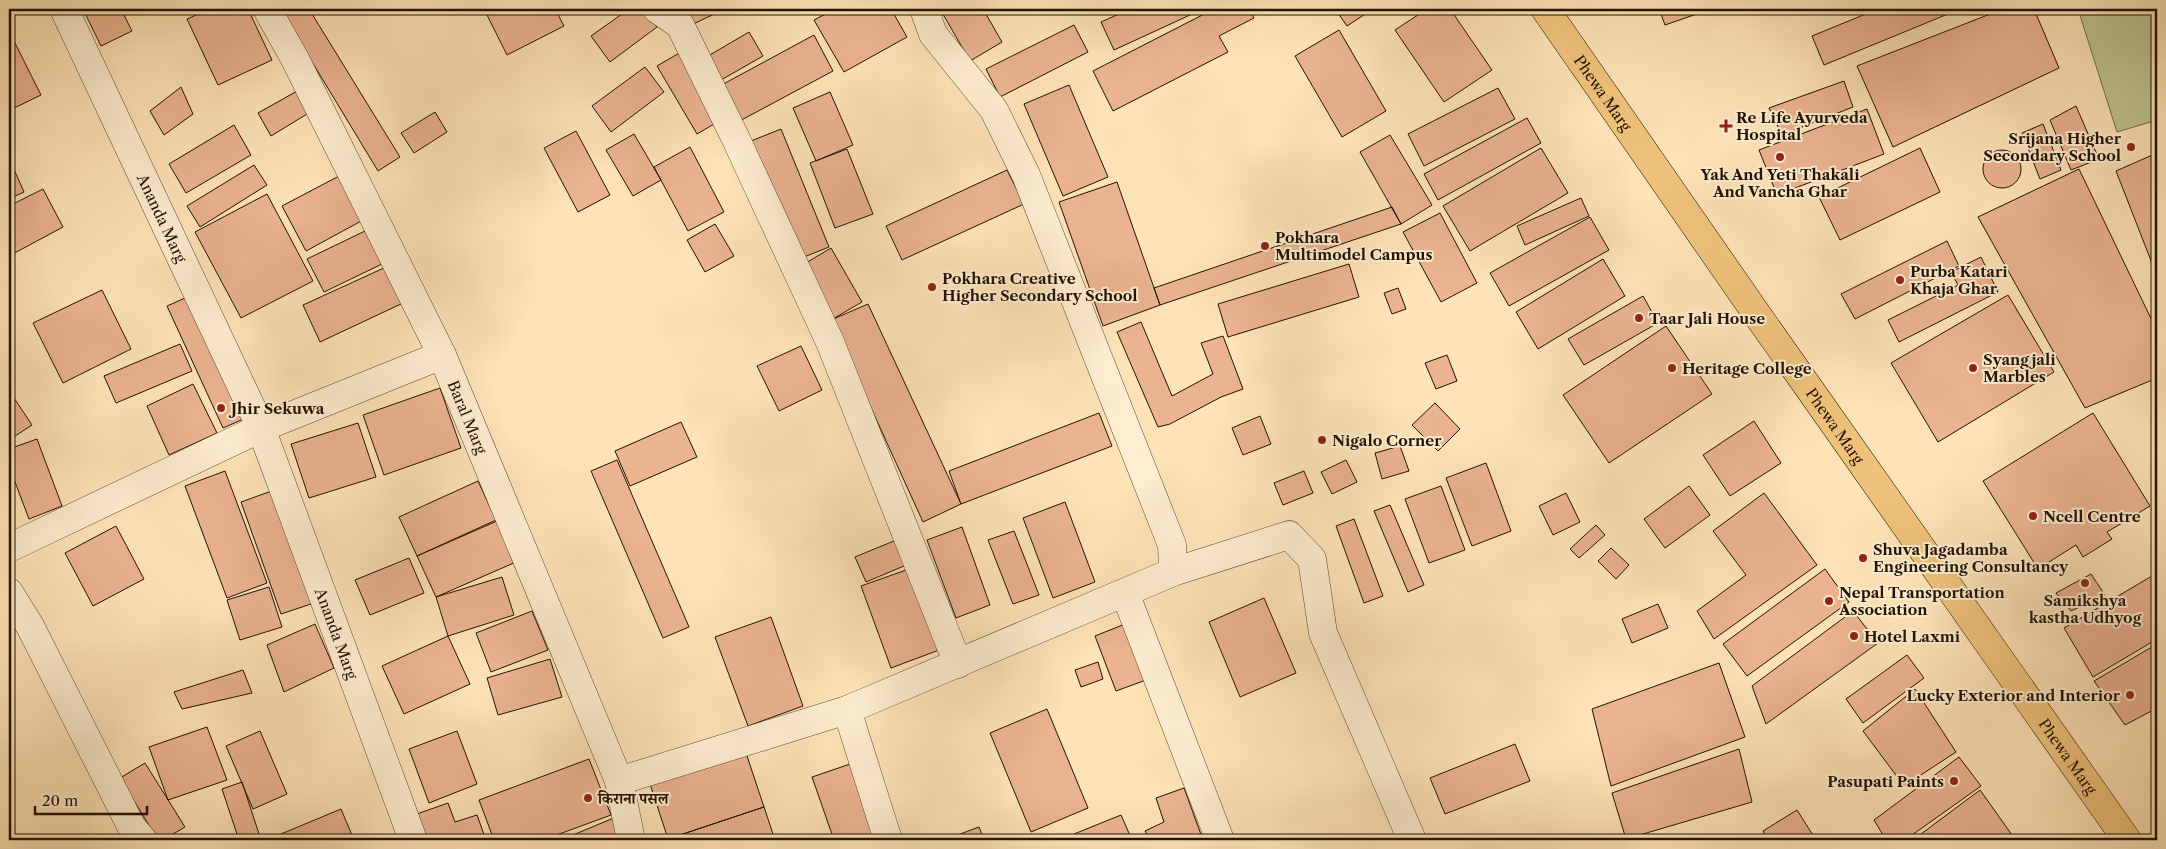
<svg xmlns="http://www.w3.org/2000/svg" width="2166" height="849" font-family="'Libre Caslon Text','Noto Serif Devanagari',serif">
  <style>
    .green { fill: #bdc490; stroke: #6f6b4a }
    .building { fill: #ebb390; stroke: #211203 }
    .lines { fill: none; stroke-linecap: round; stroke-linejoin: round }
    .minor-casing { stroke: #584630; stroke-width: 29 }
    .highway-casing { stroke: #211203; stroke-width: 29 }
    .minor { stroke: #feedd0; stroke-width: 28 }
    .highway { stroke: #efc27b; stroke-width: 28 }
    .poi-dot { fill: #8f2418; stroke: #feedd0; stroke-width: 2 }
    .labels { text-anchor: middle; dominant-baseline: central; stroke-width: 4; stroke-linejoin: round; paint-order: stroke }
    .street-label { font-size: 15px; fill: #211203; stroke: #feedd0 }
    .poi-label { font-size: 15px; font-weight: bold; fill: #211203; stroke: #feedd0; text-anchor: start }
  </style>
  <rect width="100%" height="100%" fill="#fee3b6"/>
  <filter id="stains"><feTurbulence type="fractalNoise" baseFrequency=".004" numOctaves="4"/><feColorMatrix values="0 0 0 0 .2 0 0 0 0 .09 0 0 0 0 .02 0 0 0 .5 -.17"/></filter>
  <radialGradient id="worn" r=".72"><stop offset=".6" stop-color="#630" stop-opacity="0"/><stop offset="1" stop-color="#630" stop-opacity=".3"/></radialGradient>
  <path class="green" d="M 2078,9 L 2157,9 L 2157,120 L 2117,132 Z"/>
  <path class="building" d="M 83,9 L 121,9 L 132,31 L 101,46 Z
    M 210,9 L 248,9 L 272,60 L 218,85 L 187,19 Z
    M 280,9 L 309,9 L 400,157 L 378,171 Z
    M 484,9 L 555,9 L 564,26 L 507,55 Z
    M 629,9 L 644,9 L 657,27 L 610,62 L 591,36 Z
    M 680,9 L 725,9 L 689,26 Z
    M 835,9 L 891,9 L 907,37 L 844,72 L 814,20 Z
    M 940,9 L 983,9 L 1002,42 L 970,61 Z
    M 1130,9 L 1203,9 L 1114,50 L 1101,22 Z
    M 1214,9 L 1249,9 L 1254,18 L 1219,36 L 1228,52 L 1113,111 L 1093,71 Z
    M 1335,9 L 1373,9 L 1347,26 Z
    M 1427,9 L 1450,9 L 1492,70 L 1444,102 L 1395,30 Z
    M 1659,9 L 1711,9 L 1665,25 Z
    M 1878,9 L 1960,9 L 1824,65 L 1812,36 Z
    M 2003,9 L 2034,9 L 2059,68 L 1893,147 L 1857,66 Z
    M 1074,25 L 1088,52 L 1000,97 L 986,69 Z
    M 1339,30 L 1386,111 L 1342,137 L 1295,56 Z
    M 9,31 L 41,95 L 10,110 L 9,107 Z
    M 749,32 L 763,56 L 721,80 L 708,56 Z
    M 814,35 L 833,71 L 734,124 L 716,88 Z
    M 681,52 L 721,120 L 697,134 L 657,66 Z
    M 645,67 L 664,92 L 611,132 L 592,106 Z
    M 1844,81 L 1853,107 L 1782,135 L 1769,108 Z
    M 1069,85 L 1108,177 L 1063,196 L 1024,104 Z
    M 181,87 L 193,114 L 164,135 L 150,111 Z
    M 1498,88 L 1515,119 L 1424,166 L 1408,134 Z
    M 299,90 L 312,111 L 271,136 L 258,113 Z
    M 830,92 L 853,145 L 816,161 L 793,108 Z
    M 2076,106 L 2099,159 L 2071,170 L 2050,120 Z
    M 1867,109 L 1884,154 L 1777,195 L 1759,150 Z
    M 435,112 L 447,132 L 414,153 L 401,133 Z
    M 1527,118 L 1541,143 L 1438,200 L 1424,174 Z
    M 2043,124 L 2061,170 L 2040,179 L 2022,133 Z
    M 234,125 L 251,155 L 186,193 L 169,164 Z
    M 781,129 L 829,247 L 794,261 L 746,143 Z
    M 576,131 L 610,195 L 578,212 L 544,148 Z
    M 634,134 L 661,180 L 633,196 L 606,150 Z
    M 1390,135 L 1432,205 L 1401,224 L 1360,152 Z
    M 690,147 L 724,212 L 688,231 L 654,167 Z
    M 1541,148 L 1568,193 L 1470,251 L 1443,206 Z
    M 1920,148 L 1940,192 L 1840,240 L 1819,197 Z
    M 847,149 L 873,214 L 835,228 L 810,163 Z
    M1983 169a19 19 0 1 1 38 0a19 19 0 1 1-38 0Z
    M 2157,153 L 2157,276 L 2116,171 Z
    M 9,158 L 24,192 L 9,199 Z
    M 254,165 L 267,185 L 200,227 L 187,206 Z
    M 2079,169 L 2157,331 L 2157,378 L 2085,408 L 1978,217 Z
    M 1007,170 L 1024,204 L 902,260 L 886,226 Z
    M 341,175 L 365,219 L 306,251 L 282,206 Z
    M 1117,182 L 1160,305 L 1103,326 L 1059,202 Z
    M 43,189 L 63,227 L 9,256 L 9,206 Z
    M 267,194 L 313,281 L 241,318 L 195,232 Z
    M 1581,198 L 1589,216 L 1525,245 L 1517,226 Z
    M 1392,207 L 1401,224 L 1160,305 L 1154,288 Z
    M 1440,213 L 1477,283 L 1441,302 L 1403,232 Z
    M 1590,217 L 1609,250 L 1509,306 L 1490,273 Z
    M 715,224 L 734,256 L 705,272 L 687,240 Z
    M 365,231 L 382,264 L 324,292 L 307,259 Z
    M 1947,241 L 1959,266 L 1855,319 L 1841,294 Z
    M 831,248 L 862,302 L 831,320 L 799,267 Z
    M 1981,257 L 1998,292 L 1899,342 L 1888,320 L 1958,285 L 1951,272 Z
    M 1603,259 L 1625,296 L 1538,349 L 1516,312 Z
    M 1349,264 L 1359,297 L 1228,337 L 1218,304 Z
    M 386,267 L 403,303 L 320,342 L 303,305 Z
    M 1398,288 L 1406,309 L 1392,314 L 1384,293 Z
    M 102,290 L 131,349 L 63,383 L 33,323 Z
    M 192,295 L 248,417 L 223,428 L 167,306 Z
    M 2008,295 L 2054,372 L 1938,442 L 1891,363 Z
    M 1643,296 L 1658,323 L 1584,365 L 1568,339 Z
    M 868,304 L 961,504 L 923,522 L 831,320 Z
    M 1141,322 L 1172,396 L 1213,374 L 1201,343 L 1223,336 L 1243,389 L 1221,397 L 1170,424 L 1158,427 L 1117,332 Z
    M 1666,326 L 1712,394 L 1609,463 L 1563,395 Z
    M 180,344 L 192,371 L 116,403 L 104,376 Z
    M 801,346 L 822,390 L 779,411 L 757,366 Z
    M 1447,355 L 1457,381 L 1436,389 L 1425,363 Z
    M 193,384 L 217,433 L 169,455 L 147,406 Z
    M 440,388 L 461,448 L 384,475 L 363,415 Z
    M 14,398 L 32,425 L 9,440 L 9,402 Z
    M 1435,403 L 1460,429 L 1438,451 L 1412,425 Z
    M 1099,413 L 1112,446 L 961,504 L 949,471 Z
    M 2093,413 L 2150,506 L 2107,532 L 2112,539 L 2083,557 L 2076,545 L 2038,569 L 1983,481 Z
    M 1260,416 L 1271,444 L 1243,455 L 1232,428 Z
    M 1754,421 L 1781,463 L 1730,496 L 1703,455 Z
    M 681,422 L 697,457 L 630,486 L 615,451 Z
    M 358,423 L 376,477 L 309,498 L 291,444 Z
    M 37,439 L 62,506 L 29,519 L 9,466 L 9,449 Z
    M 1400,446 L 1409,471 L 1382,479 L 1375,453 Z
    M 617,460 L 689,627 L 663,638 L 591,471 Z
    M 1346,460 L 1357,482 L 1332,494 L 1321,472 Z
    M 1486,463 L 1511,531 L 1472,546 L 1446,478 Z
    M 225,471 L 267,583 L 227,598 L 185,486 Z
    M 1304,471 L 1313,493 L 1283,505 L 1274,483 Z
    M 478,481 L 496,520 L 417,556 L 399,517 Z
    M 1441,486 L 1465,550 L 1429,563 L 1405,499 Z
    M 1689,486 L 1710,515 L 1665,548 L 1644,519 Z
    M 280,488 L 320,601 L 281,614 L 241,502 Z
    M 1566,493 L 1580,522 L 1553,535 L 1539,506 Z
    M 1764,493 L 1817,565 L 1714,639 L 1697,611 L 1746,575 L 1713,531 Z
    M 1065,502 L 1095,582 L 1053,598 L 1023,518 Z
    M 1390,505 L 1424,585 L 1408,592 L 1374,511 Z
    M 1354,519 L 1383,596 L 1364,603 L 1336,526 Z
    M 497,521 L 516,562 L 436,597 L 417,556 Z
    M 1596,525 L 1605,535 L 1579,558 L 1570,549 Z
    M 116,526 L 144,579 L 93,606 L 65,553 Z
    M 962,527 L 990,605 L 956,618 L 927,540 Z
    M 1014,531 L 1039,595 L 1013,604 L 988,540 Z
    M 901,538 L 911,563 L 866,582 L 855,557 Z
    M 1611,548 L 1629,565 L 1616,579 L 1598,561 Z
    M 409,558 L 424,593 L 370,615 L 355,580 Z
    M 909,569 L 939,650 L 891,668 L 861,586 Z
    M 1825,569 L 1849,602 L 1747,676 L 1723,644 Z
    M 2157,573 L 2157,639 L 2093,677 L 2064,628 Z
    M 2091,574 L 2105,595 L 2071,611 L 2056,593 Z
    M 502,577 L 514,615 L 448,636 L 436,597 Z
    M 269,587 L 282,627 L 240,640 L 227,600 Z
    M 1264,598 L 1296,673 L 1240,697 L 1209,622 Z
    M 1658,604 L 1668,628 L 1632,643 L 1622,619 Z
    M 532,611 L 548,650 L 491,672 L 476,633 Z
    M 1853,611 L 1878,643 L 1766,724 L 1752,686 Z
    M 771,617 L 803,706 L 748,726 L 715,637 Z
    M 315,624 L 334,668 L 284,692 L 267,645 Z
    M 1125,624 L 1146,680 L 1116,691 L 1095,636 Z
    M 448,636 L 470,684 L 404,714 L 382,666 Z
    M 2157,644 L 2157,708 L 2125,725 L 2094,681 Z
    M 1907,655 L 1924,678 L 1863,723 L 1846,699 Z
    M 550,659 L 562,697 L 498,715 L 487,678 Z
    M 1098,662 L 1103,679 L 1081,687 L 1075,670 Z
    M 1719,663 L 1745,737 L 1611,786 L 1592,709 Z
    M 243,670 L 252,693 L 182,709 L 174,692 Z
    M 1915,689 L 1956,752 L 1904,786 L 1863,731 Z
    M 1047,709 L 1088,808 L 1031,832 L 990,733 Z
    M 207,727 L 227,780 L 168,800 L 149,747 Z
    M 260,731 L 287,794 L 253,809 L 226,746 Z
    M 457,731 L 477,784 L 429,803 L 409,749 Z
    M 1515,744 L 1530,781 L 1445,814 L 1430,778 Z
    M 1739,749 L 1752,802 L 1626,839 L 1612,793 Z
    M 746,753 L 764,807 L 668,839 L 650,784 Z
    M 1959,757 L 1981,786 L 1905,840 L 1886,840 L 1874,820 Z
    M 589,759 L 611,815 L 543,840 L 494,840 L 479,800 Z
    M 859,761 L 886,840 L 834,840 L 812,777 Z
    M 145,763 L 185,827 L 163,840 L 158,840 L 120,778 Z
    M 242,782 L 261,840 L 239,840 L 222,789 Z
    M 1184,788 L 1203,840 L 1150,840 L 1145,831 L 1164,822 L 1156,798 Z
    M 1980,790 L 2012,835 L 2004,840 L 1913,840 Z
    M 448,803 L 455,822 L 477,815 L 486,840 L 427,840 L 417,814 Z
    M 764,807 L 775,840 L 668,840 L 668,839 Z
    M 341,809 L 354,840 L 284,840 L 281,834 Z
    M 1797,810 L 1816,840 L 1768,840 L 1763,831 Z
    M 1121,815 L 1132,840 L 1076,840 L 1074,834 Z
    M 616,817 L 626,840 L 561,840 Z
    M 979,827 L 984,840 L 944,840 Z"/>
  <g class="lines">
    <defs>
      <g id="minor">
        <path id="s1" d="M 64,9 L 261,428 L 413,840"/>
        <path id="s2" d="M 267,9 L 295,59 L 442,355 L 619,781 L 631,840"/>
        <path d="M 657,9 L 680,25 L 735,137 L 830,342 L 958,664"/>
        <path d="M 9,548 L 261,428 L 442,355"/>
        <path d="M 1173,572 L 1289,535 L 1312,559 L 1323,633 L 1412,840"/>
        <path d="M 9,592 L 30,626 L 131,826 L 143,840"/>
        <path d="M 1125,593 L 1220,840"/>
        <path d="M 847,710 L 888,840"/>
        <path d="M 619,781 L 847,710 L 1173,572 L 1172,545 L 1026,175 L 994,110 L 933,34 L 924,9"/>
      </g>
      <g id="highway">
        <path id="s3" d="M 1545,9 L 1756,313 L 2127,840"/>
      </g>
    </defs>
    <use href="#minor" class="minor-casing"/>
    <use href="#highway" class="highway-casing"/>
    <use href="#minor" class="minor"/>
    <use href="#highway" class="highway"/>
  </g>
  <g class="poi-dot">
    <path d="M1723.5 118.5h5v5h5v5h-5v5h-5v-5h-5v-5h5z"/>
    <circle cx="2131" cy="147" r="5"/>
    <circle cx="1780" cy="157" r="5"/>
    <circle cx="1265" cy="246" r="5"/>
    <circle cx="1900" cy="280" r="5"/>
    <circle cx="932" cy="287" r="5"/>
    <circle cx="1639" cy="318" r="5"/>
    <circle cx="1672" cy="368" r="5"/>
    <circle cx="1973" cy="368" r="5"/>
    <circle cx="221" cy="408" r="5"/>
    <circle cx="1322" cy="440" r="5"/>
    <circle cx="2033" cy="516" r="5"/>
    <circle cx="1863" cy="558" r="5"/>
    <circle cx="2085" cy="583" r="5"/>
    <circle cx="1829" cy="601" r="5"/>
    <circle cx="1854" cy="636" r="5"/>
    <circle cx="2130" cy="695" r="5"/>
    <circle cx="1954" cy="781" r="5"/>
    <circle cx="588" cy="798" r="5"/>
  </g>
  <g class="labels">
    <g class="street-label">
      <text stroke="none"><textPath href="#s3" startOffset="102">Phewa Marg</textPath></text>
      <text stroke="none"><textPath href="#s1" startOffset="231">Ananda Marg</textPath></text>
      <text stroke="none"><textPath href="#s2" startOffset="455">Baral Marg</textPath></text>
      <text stroke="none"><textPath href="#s3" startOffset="508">Phewa Marg</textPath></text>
      <text stroke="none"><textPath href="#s1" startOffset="682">Ananda Marg</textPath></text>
      <text stroke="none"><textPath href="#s3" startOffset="912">Phewa Marg</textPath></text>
    </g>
    <g class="poi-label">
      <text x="1736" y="117">Re Life Ayurveda<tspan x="1736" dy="17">Hospital</tspan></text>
      <text x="2121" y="138" text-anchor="end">Srijana Higher<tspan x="2121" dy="17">Secondary School</tspan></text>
      <text x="1780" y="174" text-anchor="middle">Yak And Yeti Thakali<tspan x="1780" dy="17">And Vancha Ghar</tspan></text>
      <text x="1275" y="237">Pokhara<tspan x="1275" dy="17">Multimodel Campus</tspan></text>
      <text x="1910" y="271">Purba Katari<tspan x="1910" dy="17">Khaja Ghar</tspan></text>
      <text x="942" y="278">Pokhara Creative<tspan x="942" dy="17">Higher Secondary School</tspan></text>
      <text x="1649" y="318">Taar Jali House</text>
      <text x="1983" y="359">Syangjali<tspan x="1983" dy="17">Marbles</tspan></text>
      <text x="1682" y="368">Heritage College</text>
      <text x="231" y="408">Jhir Sekuwa</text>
      <text x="1332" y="440">Nigalo Corner</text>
      <text x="2043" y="516">Ncell Centre</text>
      <text x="1873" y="549">Shuva Jagadamba<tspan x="1873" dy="17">Engineering Consultancy</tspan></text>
      <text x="1839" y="592">Nepal Transportation<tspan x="1839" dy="17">Association</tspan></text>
      <text x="2085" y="600" text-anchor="middle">Samikshya<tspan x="2085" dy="17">kastha Udhyog</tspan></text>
      <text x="1864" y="636">Hotel Laxmi</text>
      <text x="2120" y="695" text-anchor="end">Lucky Exterior and Interior</text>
      <text x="1944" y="781" text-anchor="end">Pasupati Paints</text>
      <text x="598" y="798">किराना पसल</text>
    </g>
  </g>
  <rect width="2166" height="849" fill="none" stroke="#fee3b6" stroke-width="30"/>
  <rect x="10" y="10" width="2146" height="829" fill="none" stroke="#211203" stroke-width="2.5"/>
  <rect x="15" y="15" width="2136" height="819" fill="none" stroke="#211203"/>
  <path d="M35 806v8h112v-8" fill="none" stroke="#211203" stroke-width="2.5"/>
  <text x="42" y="806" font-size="15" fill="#211203" stroke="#feedd0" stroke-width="4" paint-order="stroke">20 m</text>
  <rect width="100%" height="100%" filter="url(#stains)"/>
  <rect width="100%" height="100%" fill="url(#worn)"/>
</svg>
